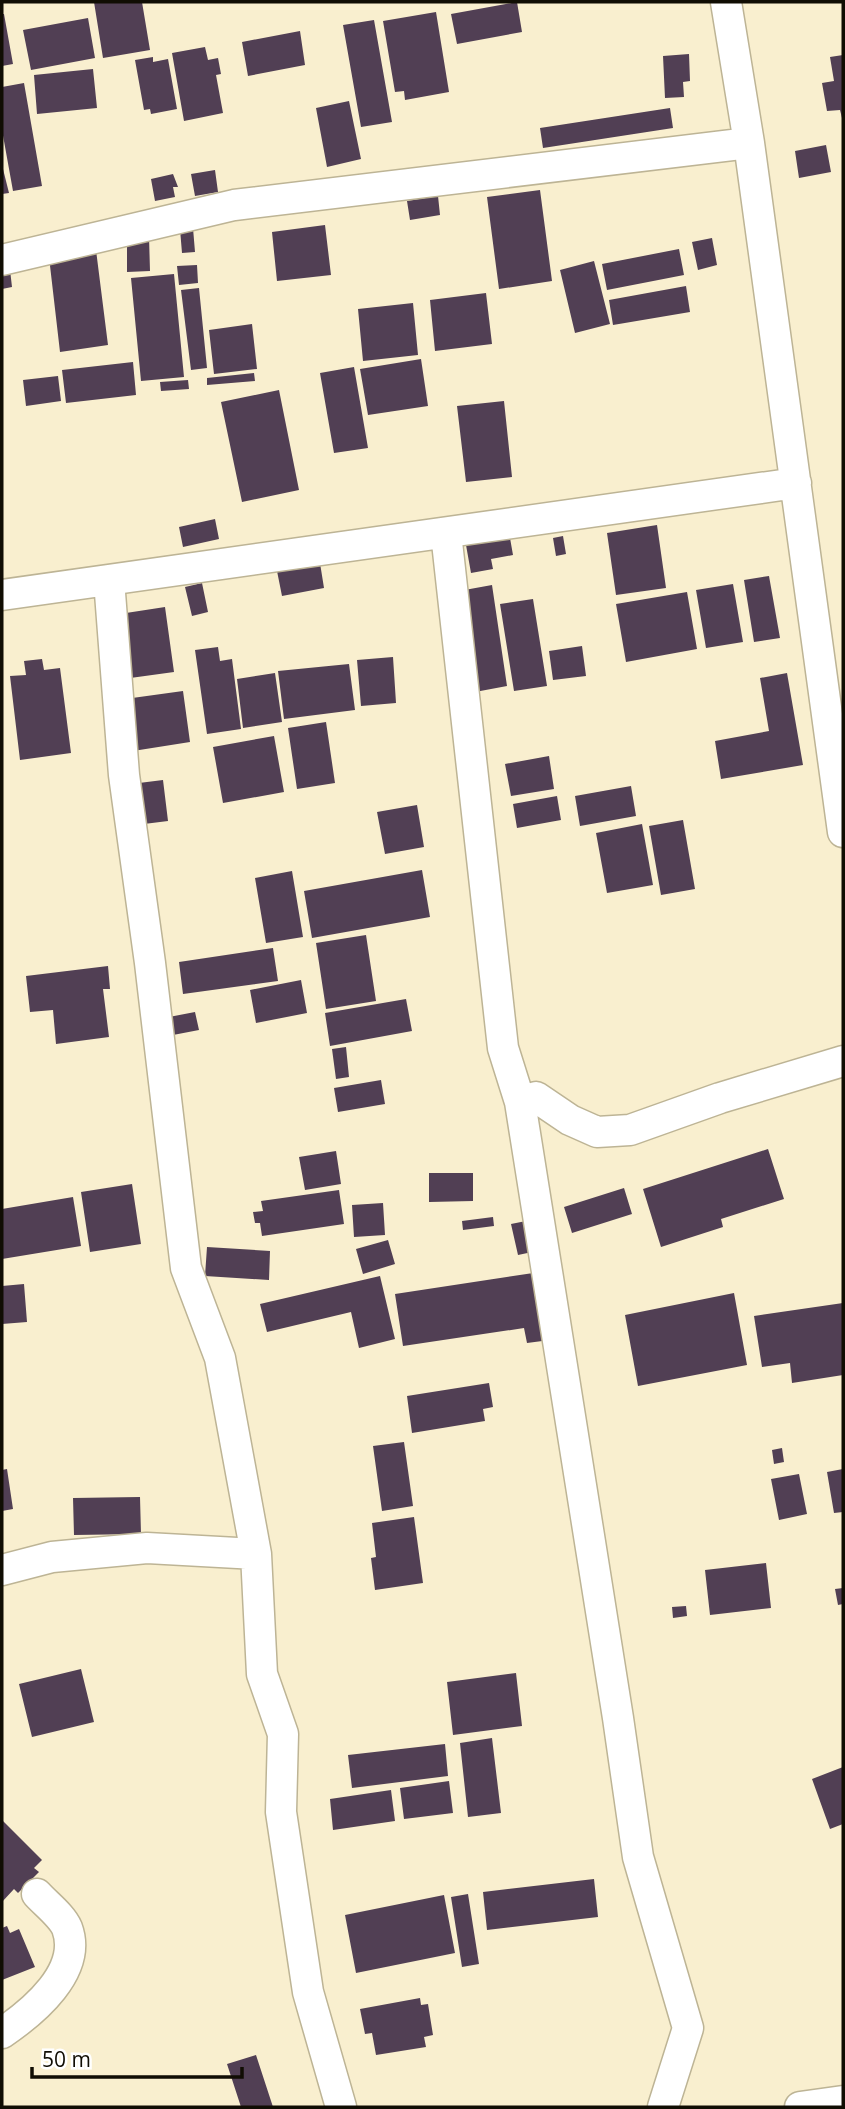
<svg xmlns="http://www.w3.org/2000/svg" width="845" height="2109" font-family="'Open Sans',sans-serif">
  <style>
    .building { fill: #513f54 }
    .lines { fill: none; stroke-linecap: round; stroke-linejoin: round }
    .minor-casing { stroke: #bdb495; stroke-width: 33 }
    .minor { stroke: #fff; stroke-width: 30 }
  </style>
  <rect width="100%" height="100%" fill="#f9efcf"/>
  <path class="building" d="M 94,2 L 142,2 L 150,50 L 103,58 Z
    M 517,2 L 522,32 L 457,44 L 451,14 Z
    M 436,12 L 449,92 L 405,100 L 404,91 L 395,92 L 383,21 Z
    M 2,14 L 4,14 L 13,64 L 2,66 Z
    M 88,18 L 95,58 L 31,70 L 23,30 Z
    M 374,20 L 392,122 L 361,127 L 343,25 Z
    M 300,31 L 305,65 L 248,76 L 242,42 Z
    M 205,47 L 208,60 L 218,58 L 221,74 L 216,75 L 223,113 L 184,121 L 172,53 Z
    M 689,54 L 690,81 L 683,82 L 684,97 L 665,98 L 663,56 Z
    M 843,55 L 843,118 L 842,118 L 840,110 L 827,111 L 822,83 L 834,81 L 830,57 Z
    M 153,57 L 153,62 L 168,59 L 177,109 L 151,114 L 150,109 L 144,110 L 135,60 Z
    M 93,69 L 97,108 L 37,114 L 34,75 Z
    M 24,83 L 42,186 L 13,191 L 2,130 L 2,87 Z
    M 349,101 L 361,159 L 327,167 L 316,108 Z
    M 670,108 L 673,128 L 543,148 L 540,128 Z
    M 826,145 L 831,172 L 799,178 L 795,151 Z
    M 2,165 L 9,193 L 2,194 Z
    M 215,170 L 218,192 L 195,196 L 191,174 Z
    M 173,174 L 178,187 L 173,187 L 175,197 L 155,201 L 151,179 Z
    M 540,190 L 552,281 L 499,289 L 487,197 Z
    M 438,196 L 440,215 L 410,220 L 407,201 Z
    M 325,225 L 331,275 L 277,281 L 272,232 Z
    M 193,228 L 195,252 L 182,253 L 180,229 Z
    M 127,236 L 149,236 L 150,271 L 127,272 Z
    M 712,238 L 717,265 L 698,270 L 692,242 Z
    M 679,249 L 684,275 L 607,290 L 602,264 Z
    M 96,250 L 108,345 L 60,352 L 49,257 Z
    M 9,261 L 12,287 L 2,289 L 2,262 Z
    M 594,261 L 610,324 L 575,333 L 560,270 Z
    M 197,265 L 198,283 L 179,285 L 177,266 Z
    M 174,274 L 184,377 L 141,381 L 131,278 Z
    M 686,286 L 690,312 L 613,325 L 609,300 Z
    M 199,288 L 207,368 L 191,370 L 181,290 Z
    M 486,293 L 492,344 L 435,351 L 430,300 Z
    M 413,303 L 418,355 L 363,361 L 358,309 Z
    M 252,324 L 257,369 L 214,374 L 209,330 Z
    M 421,359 L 428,406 L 368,415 L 360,369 Z
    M 133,362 L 136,395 L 66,403 L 62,370 Z
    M 354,367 L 368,448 L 334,453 L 320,373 Z
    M 254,373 L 255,381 L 207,385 L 207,378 Z
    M 58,376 L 61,401 L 26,406 L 23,380 Z
    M 188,380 L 189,389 L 161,391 L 160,382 Z
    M 279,390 L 299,490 L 242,502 L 221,402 Z
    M 504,401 L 512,477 L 466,482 L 457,406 Z
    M 215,519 L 219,539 L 183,547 L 179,527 Z
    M 657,525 L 666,588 L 616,595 L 607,533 Z
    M 563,536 L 566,554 L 556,556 L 553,538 Z
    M 510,538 L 513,555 L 491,559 L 493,569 L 471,573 L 466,545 Z
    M 320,563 L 324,588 L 282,596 L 277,571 Z
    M 769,576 L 780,638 L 754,642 L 744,580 Z
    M 202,583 L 208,612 L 192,616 L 185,587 Z
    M 733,584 L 743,642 L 706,648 L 696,590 Z
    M 492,585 L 507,686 L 475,692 L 459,591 Z
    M 687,592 L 697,649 L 626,662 L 616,604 Z
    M 533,599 L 547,686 L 514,691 L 500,604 Z
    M 165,607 L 174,672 L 123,679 L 113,615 Z
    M 582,646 L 586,676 L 553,680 L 549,651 Z
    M 218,647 L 220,661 L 232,659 L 241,729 L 207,734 L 195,650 Z
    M 393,657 L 396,703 L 361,706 L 357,660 Z
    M 42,659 L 44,670 L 60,668 L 71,753 L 20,760 L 10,676 L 26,675 L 24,661 Z
    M 349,664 L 355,710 L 284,719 L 278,671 Z
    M 275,673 L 282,722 L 243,728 L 237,679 Z
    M 787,673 L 803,765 L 721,779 L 715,741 L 769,731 L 760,678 Z
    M 183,691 L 190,742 L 133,751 L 125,699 Z
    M 326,722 L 335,783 L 297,789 L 288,728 Z
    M 274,736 L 284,792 L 223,803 L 213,747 Z
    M 549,756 L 554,789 L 511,796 L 505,764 Z
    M 163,780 L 168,821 L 144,824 L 139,783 Z
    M 631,786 L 636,816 L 580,826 L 575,796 Z
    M 557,796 L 561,820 L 517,828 L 513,804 Z
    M 417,805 L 424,847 L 385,854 L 377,812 Z
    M 683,820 L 695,889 L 661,895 L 649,826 Z
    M 642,824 L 653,885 L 607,893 L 596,833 Z
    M 422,870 L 430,917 L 312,938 L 304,891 Z
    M 292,871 L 303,937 L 266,943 L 255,878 Z
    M 366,935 L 376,1001 L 326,1009 L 316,943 Z
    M 273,948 L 278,981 L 183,994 L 179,962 Z
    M 108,966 L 110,989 L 103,989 L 109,1037 L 56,1044 L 53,1010 L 30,1012 L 26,976 Z
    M 301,980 L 307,1013 L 256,1023 L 250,990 Z
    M 406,999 L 412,1031 L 330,1046 L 325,1013 Z
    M 195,1012 L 199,1030 L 173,1035 L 169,1017 Z
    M 346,1047 L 349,1077 L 336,1079 L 332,1049 Z
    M 381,1080 L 385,1104 L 338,1112 L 334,1088 Z
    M 768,1149 L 784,1199 L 721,1219 L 723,1227 L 661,1247 L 643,1189 Z
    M 336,1151 L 341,1184 L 305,1190 L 299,1157 Z
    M 429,1173 L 473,1173 L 473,1201 L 429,1202 Z
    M 132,1184 L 141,1244 L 90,1252 L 81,1192 Z
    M 624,1188 L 632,1214 L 572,1233 L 564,1207 Z
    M 339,1190 L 344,1224 L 262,1236 L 260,1223 L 255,1223 L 253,1212 L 263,1211 L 261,1201 Z
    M 73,1197 L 81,1246 L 2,1259 L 2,1209 Z
    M 383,1203 L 385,1235 L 354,1237 L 352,1205 Z
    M 493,1217 L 494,1226 L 463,1230 L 462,1221 Z
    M 531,1220 L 537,1251 L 518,1255 L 511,1224 Z
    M 388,1240 L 395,1264 L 363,1274 L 356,1249 Z
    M 207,1247 L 270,1251 L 269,1280 L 205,1276 Z
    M 540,1272 L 550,1340 L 527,1343 L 524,1328 L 403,1346 L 395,1294 Z
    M 380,1276 L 395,1339 L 359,1348 L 351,1312 L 267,1332 L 260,1304 Z
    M 24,1284 L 27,1322 L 2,1324 L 2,1286 Z
    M 734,1293 L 747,1365 L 638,1386 L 625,1315 Z
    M 843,1303 L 843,1375 L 792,1383 L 790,1363 L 762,1367 L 754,1316 Z
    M 489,1383 L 493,1407 L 483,1409 L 485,1421 L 412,1433 L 407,1396 Z
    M 404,1442 L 413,1506 L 382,1511 L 373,1446 Z
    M 782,1448 L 784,1462 L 774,1464 L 772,1450 Z
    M 7,1469 L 13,1509 L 2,1511 L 2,1470 Z
    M 843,1469 L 843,1512 L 834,1513 L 827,1472 Z
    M 799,1474 L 807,1514 L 779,1520 L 771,1479 Z
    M 140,1497 L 141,1534 L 74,1535 L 73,1498 Z
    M 414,1517 L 423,1583 L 375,1590 L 371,1558 L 376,1557 L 372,1523 Z
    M 766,1563 L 771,1608 L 710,1615 L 705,1570 Z
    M 843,1588 L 843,1604 L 838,1605 L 835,1589 Z
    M 686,1606 L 687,1616 L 673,1618 L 672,1607 Z
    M 81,1669 L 94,1722 L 32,1737 L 19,1684 Z
    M 516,1673 L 522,1726 L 453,1735 L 447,1682 Z
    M 492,1738 L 501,1813 L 468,1817 L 460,1743 Z
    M 445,1744 L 448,1776 L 352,1788 L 348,1755 Z
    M 843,1767 L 843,1824 L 830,1829 L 812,1779 Z
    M 449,1781 L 453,1813 L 404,1819 L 400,1788 Z
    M 391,1790 L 395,1821 L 333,1830 L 330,1799 Z
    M 2,1820 L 42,1860 L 34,1868 L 39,1872 L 18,1893 L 14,1889 L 2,1902 Z
    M 594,1879 L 598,1917 L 487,1930 L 483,1892 Z
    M 468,1894 L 479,1964 L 462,1967 L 451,1897 Z
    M 444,1895 L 455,1953 L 356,1973 L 345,1915 Z
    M 7,1926 L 10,1933 L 19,1929 L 35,1967 L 2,1980 L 2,1928 Z
    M 420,1998 L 421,2005 L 428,2004 L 433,2035 L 424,2037 L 426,2047 L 376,2055 L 372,2033 L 365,2034 L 360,2009 Z
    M 256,2055 L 273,2107 L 241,2107 L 227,2064 Z"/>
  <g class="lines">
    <defs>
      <path id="minor" d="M 726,2 L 749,143 L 843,832
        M 2,260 L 234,205 L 749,143
        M 446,533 L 503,1048 L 520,1102 L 618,1718 L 638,1857 L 688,2028 L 663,2107
        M 109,580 L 124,775 L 150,963 L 186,1268 L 220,1358 L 256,1554 L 262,1674 L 283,1734 L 281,1812 L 308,1992 L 341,2107
        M 2,595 L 796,483
        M 520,1102 L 536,1097 L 570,1120 L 597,1132 L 630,1130 L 720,1098 L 843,1061
        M 2,1570 L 52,1557 L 147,1548 L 256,1554
        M 2,2033 C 33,2012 83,1971 67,1928 C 62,1916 46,1904 37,1894
        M 800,2107 L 843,2101"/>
    </defs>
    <use href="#minor" class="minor-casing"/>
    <use href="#minor" class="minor"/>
  </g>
  <rect width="845" height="2109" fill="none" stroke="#100d03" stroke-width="7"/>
  <path d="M32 2067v10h210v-10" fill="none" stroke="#100d03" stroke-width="3.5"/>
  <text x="42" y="2067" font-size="21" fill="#100d03" stroke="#ffffff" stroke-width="5" paint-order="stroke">50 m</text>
</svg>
